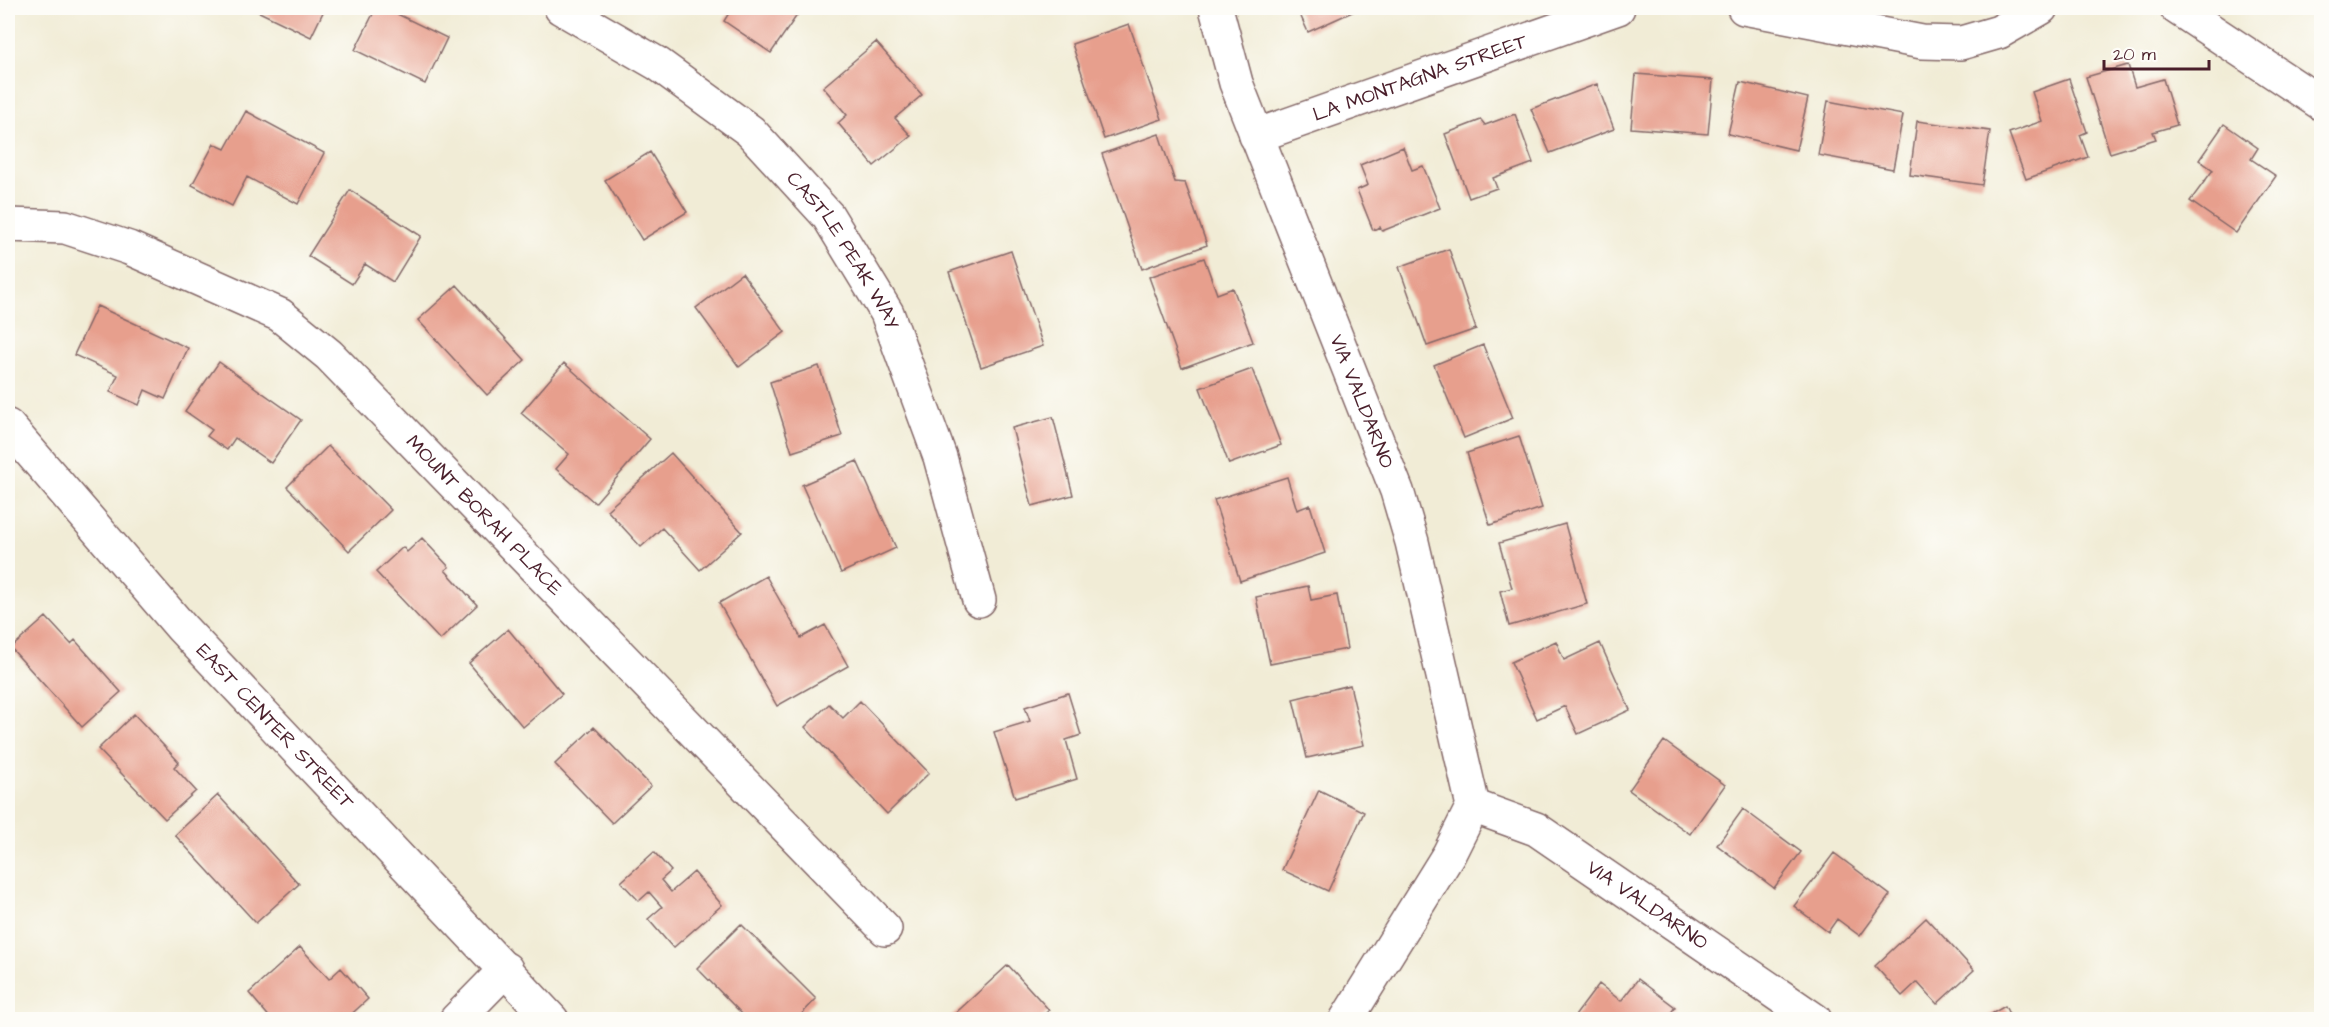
<svg xmlns="http://www.w3.org/2000/svg" width="2329" height="1027" font-family="'Architects Daughter',sans-serif">
  <style>
    .building { fill: #e79f8d }
    .lines { fill: none; stroke-linecap: round; stroke-linejoin: round }
    .minor-casing { stroke: #846767; stroke-width: 36 }
    .minor { stroke: #fff; stroke-width: 33 }
    .labels { text-anchor: middle; dominant-baseline: central; stroke-width: 6; stroke-linejoin: round; paint-order: stroke }
    .street-label { font-size: 20px; fill: #4a1f2b; stroke: #fdfcf7 }
  </style>
  <rect width="100%" height="100%" fill="#fdfcf7"/>
  <filter id="ink" filterUnits="userSpaceOnUse"><feTurbulence type="fractalNoise" baseFrequency=".0167" numOctaves="2"/><feDisplacementMap in="SourceGraphic" scale="12" xChannelSelector="R" yChannelSelector="G"/><feConvolveMatrix kernelMatrix="1 2 1 2 8 2 1 2 1" color-interpolation-filters="sRGB"/></filter>
  <filter id="wash" filterUnits="userSpaceOnUse"><feTurbulence type="fractalNoise" baseFrequency=".008" numOctaves="4" result="noise"/><feDisplacementMap in="SourceGraphic" scale="24" xChannelSelector="R" yChannelSelector="G"/><feGaussianBlur stdDeviation="1.35" result="paint"/><feColorMatrix in="noise" values="0 0 0 0 0 0 0 0 0 0 0 0 0 0 0 0 0 1.4 0 .05"/><feComposite in="paint" operator="in"/></filter>
  <g filter="url(#wash)">
    <rect width="100%" height="100%" fill="#f1ecd6"/>
    <g id="blocks">
      <path class="building" d="M 251,8 L 325,8 L 311,37 Z
        M 376,8 L 385,8 L 447,38 L 425,84 L 355,50 Z
        M 721,8 L 802,8 L 771,53 L 724,21 L 729,13 Z
        M 1297,8 L 1361,8 L 1308,32 Z
        M 1129,24 L 1162,119 L 1104,139 L 1072,44 Z
        M 876,42 L 922,95 L 895,118 L 911,136 L 874,166 L 838,123 L 847,115 L 823,87 Z
        M 2128,65 L 2135,87 L 2163,79 L 2177,125 L 2153,132 L 2156,139 L 2110,153 L 2086,77 Z
        M 1636,74 L 1713,80 L 1708,134 L 1631,128 Z
        M 2069,79 L 2087,132 L 2080,135 L 2088,157 L 2026,179 L 2009,133 L 2042,121 L 2032,92 Z
        M 1740,82 L 1808,98 L 1796,150 L 1728,134 Z
        M 1597,84 L 1614,129 L 1550,153 L 1531,109 Z
        M 1828,101 L 1903,115 L 1893,169 L 1818,155 Z
        M 246,111 L 324,153 L 298,204 L 247,177 L 232,206 L 192,185 L 214,144 L 225,149 Z
        M 1515,114 L 1533,163 L 1493,178 L 1497,188 L 1469,198 L 1445,134 L 1481,120 L 1485,125 Z
        M 1917,121 L 1990,131 L 1982,185 L 1910,175 Z
        M 2224,124 L 2258,148 L 2251,159 L 2276,176 L 2236,233 L 2190,201 L 2213,170 L 2199,160 Z
        M 1159,134 L 1175,182 L 1185,183 L 1207,245 L 1142,269 L 1102,154 Z
        M 1403,147 L 1412,170 L 1423,166 L 1440,208 L 1382,231 L 1380,227 L 1373,230 L 1357,190 L 1368,185 L 1360,165 Z
        M 650,152 L 687,212 L 642,240 L 605,180 Z
        M 350,190 L 421,236 L 393,282 L 365,264 L 352,284 L 308,256 Z
        M 1449,249 L 1476,329 L 1427,346 L 1399,267 Z
        M 1011,251 L 1043,346 L 981,367 L 949,272 Z
        M 1204,258 L 1217,294 L 1233,288 L 1253,342 L 1182,368 L 1149,277 Z
        M 742,273 L 785,332 L 739,367 L 696,308 Z
        M 457,285 L 525,360 L 487,395 L 418,320 Z
        M 97,306 L 188,348 L 165,399 L 145,390 L 139,405 L 110,392 L 118,375 L 74,355 Z
        M 1483,345 L 1513,418 L 1464,438 L 1434,365 Z
        M 219,362 L 301,420 L 271,463 L 235,438 L 227,450 L 207,436 L 212,430 L 185,411 Z
        M 564,363 L 650,439 L 595,503 L 556,469 L 569,454 L 521,413 Z
        M 819,366 L 842,436 L 792,452 L 770,382 Z
        M 1252,369 L 1281,445 L 1229,464 L 1200,388 Z
        M 1053,417 L 1073,495 L 1032,506 L 1012,428 Z
        M 1519,436 L 1542,508 L 1490,525 L 1467,453 Z
        M 328,446 L 391,510 L 349,551 L 287,487 Z
        M 671,453 L 742,532 L 700,570 L 662,528 L 641,547 L 607,510 Z
        M 857,461 L 896,548 L 841,573 L 802,485 Z
        M 1287,477 L 1297,510 L 1310,505 L 1325,553 L 1240,581 L 1214,500 Z
        M 1565,524 L 1587,604 L 1509,626 L 1500,591 L 1512,588 L 1499,543 Z
        M 422,538 L 449,567 L 445,570 L 477,605 L 440,640 L 376,572 L 403,547 L 407,552 Z
        M 766,576 L 801,638 L 825,625 L 848,666 L 777,706 L 719,603 Z
        M 1308,586 L 1311,600 L 1337,595 L 1347,649 L 1270,664 L 1256,597 Z
        M 46,617 L 71,644 L 75,640 L 121,692 L 82,727 L 11,648 Z
        M 508,629 L 562,694 L 523,727 L 469,663 Z
        M 1556,641 L 1564,660 L 1600,643 L 1630,710 L 1578,734 L 1565,706 L 1537,719 L 1511,662 Z
        M 1350,685 L 1364,745 L 1307,758 L 1293,699 Z
        M 1068,693 L 1081,735 L 1066,740 L 1077,779 L 1015,798 L 994,732 L 1030,721 L 1025,707 Z
        M 860,701 L 929,773 L 887,814 L 805,727 L 829,704 L 843,718 Z
        M 134,714 L 179,762 L 174,767 L 196,791 L 165,819 L 98,749 Z
        M 594,727 L 651,786 L 612,823 L 555,764 Z
        M 1664,741 L 1725,785 L 1690,834 L 1629,790 Z
        M 1319,790 L 1364,812 L 1328,891 L 1282,870 Z
        M 218,795 L 299,884 L 256,923 L 175,835 Z
        M 1743,809 L 1801,852 L 1774,888 L 1717,845 Z
        M 654,852 L 671,871 L 661,880 L 671,892 L 694,872 L 722,905 L 673,948 L 648,919 L 662,907 L 649,892 L 639,901 L 621,882 Z
        M 1834,853 L 1890,895 L 1860,936 L 1837,919 L 1828,932 L 1794,906 Z
        M 1926,918 L 1974,970 L 1937,1004 L 1917,982 L 1902,996 L 1875,966 Z
        M 741,924 L 816,999 L 796,1020 L 748,1020 L 697,968 Z
        M 300,947 L 329,979 L 341,968 L 368,999 L 345,1020 L 272,1020 L 249,993 Z
        M 1008,965 L 1049,1010 L 1039,1020 L 948,1020 Z
        M 1638,979 L 1675,1007 L 1666,1020 L 1572,1020 L 1599,984 L 1621,1001 Z
        M 2005,1006 L 2012,1020 L 1981,1020 Z"/>
    </g>
  </g>
  <g filter="url(#ink)">
    <use href="#blocks" fill-opacity="0" stroke="#846767" stroke-width="1.5"/>
    <g class="lines">
      <defs>
        <g id="minor">
          <path id="s1" d="M 561,8 L 658,64 L 750,131 L 828,216 L 887,313 L 940,457 L 979,600"/>
          <path id="s2" d="M 1216,8 L 1236,83 L 1397,491 L 1412,542 L 1473,806 L 1449,854 L 1346,1020"/>
          <path d="M 1744,8 L 1922,42 L 1961,43 L 1999,32 L 2041,8"/>
          <path d="M 2177,8 L 2322,104"/>
          <path id="s3" d="M 1256,136 L 1618,8"/>
          <path id="s4" d="M 8,225 L 65,227 L 129,248 L 280,315 L 329,355 L 885,929"/>
          <path id="s5" d="M 8,426 L 182,628 L 552,1020"/>
          <path id="s6" d="M 1473,806 L 1536,829 L 1815,1020"/>
          <path d="M 456,1020 L 506,969"/>
        </g>
      </defs>
      <use href="#minor" class="minor-casing"/>
      <use href="#minor" class="minor"/>
    </g>
  </g>
  <g class="labels">
    <g class="street-label">
      <text stroke="none"><textPath href="#s3" startOffset="174">LA MONTAGNA STREET</textPath></text>
      <text stroke="none"><textPath href="#s1" startOffset="378">CASTLE PEAK WAY</textPath></text>
      <text stroke="none"><textPath href="#s2" startOffset="420">VIA VALDARNO</textPath></text>
      <text stroke="none"><textPath href="#s4" startOffset="576">MOUNT BORAH PLACE</textPath></text>
      <text stroke="none"><textPath href="#s5" startOffset="402">EAST CENTER STREET</textPath></text>
      <text stroke="none"><textPath href="#s6" startOffset="202">VIA VALDARNO</textPath></text>
    </g>
  </g>
  <rect width="2329" height="1027" fill="none" stroke="#fdfcf7" stroke-width="30"/>
  <path d="M2104 60v9h105v-9" fill="none" stroke="#4a1f2b" stroke-width="3"/>
  <text x="2113" y="60" font-size="18" fill="#4a1f2b" stroke="#fdfcf7" stroke-width="4.5" paint-order="stroke">20 m</text>
</svg>
